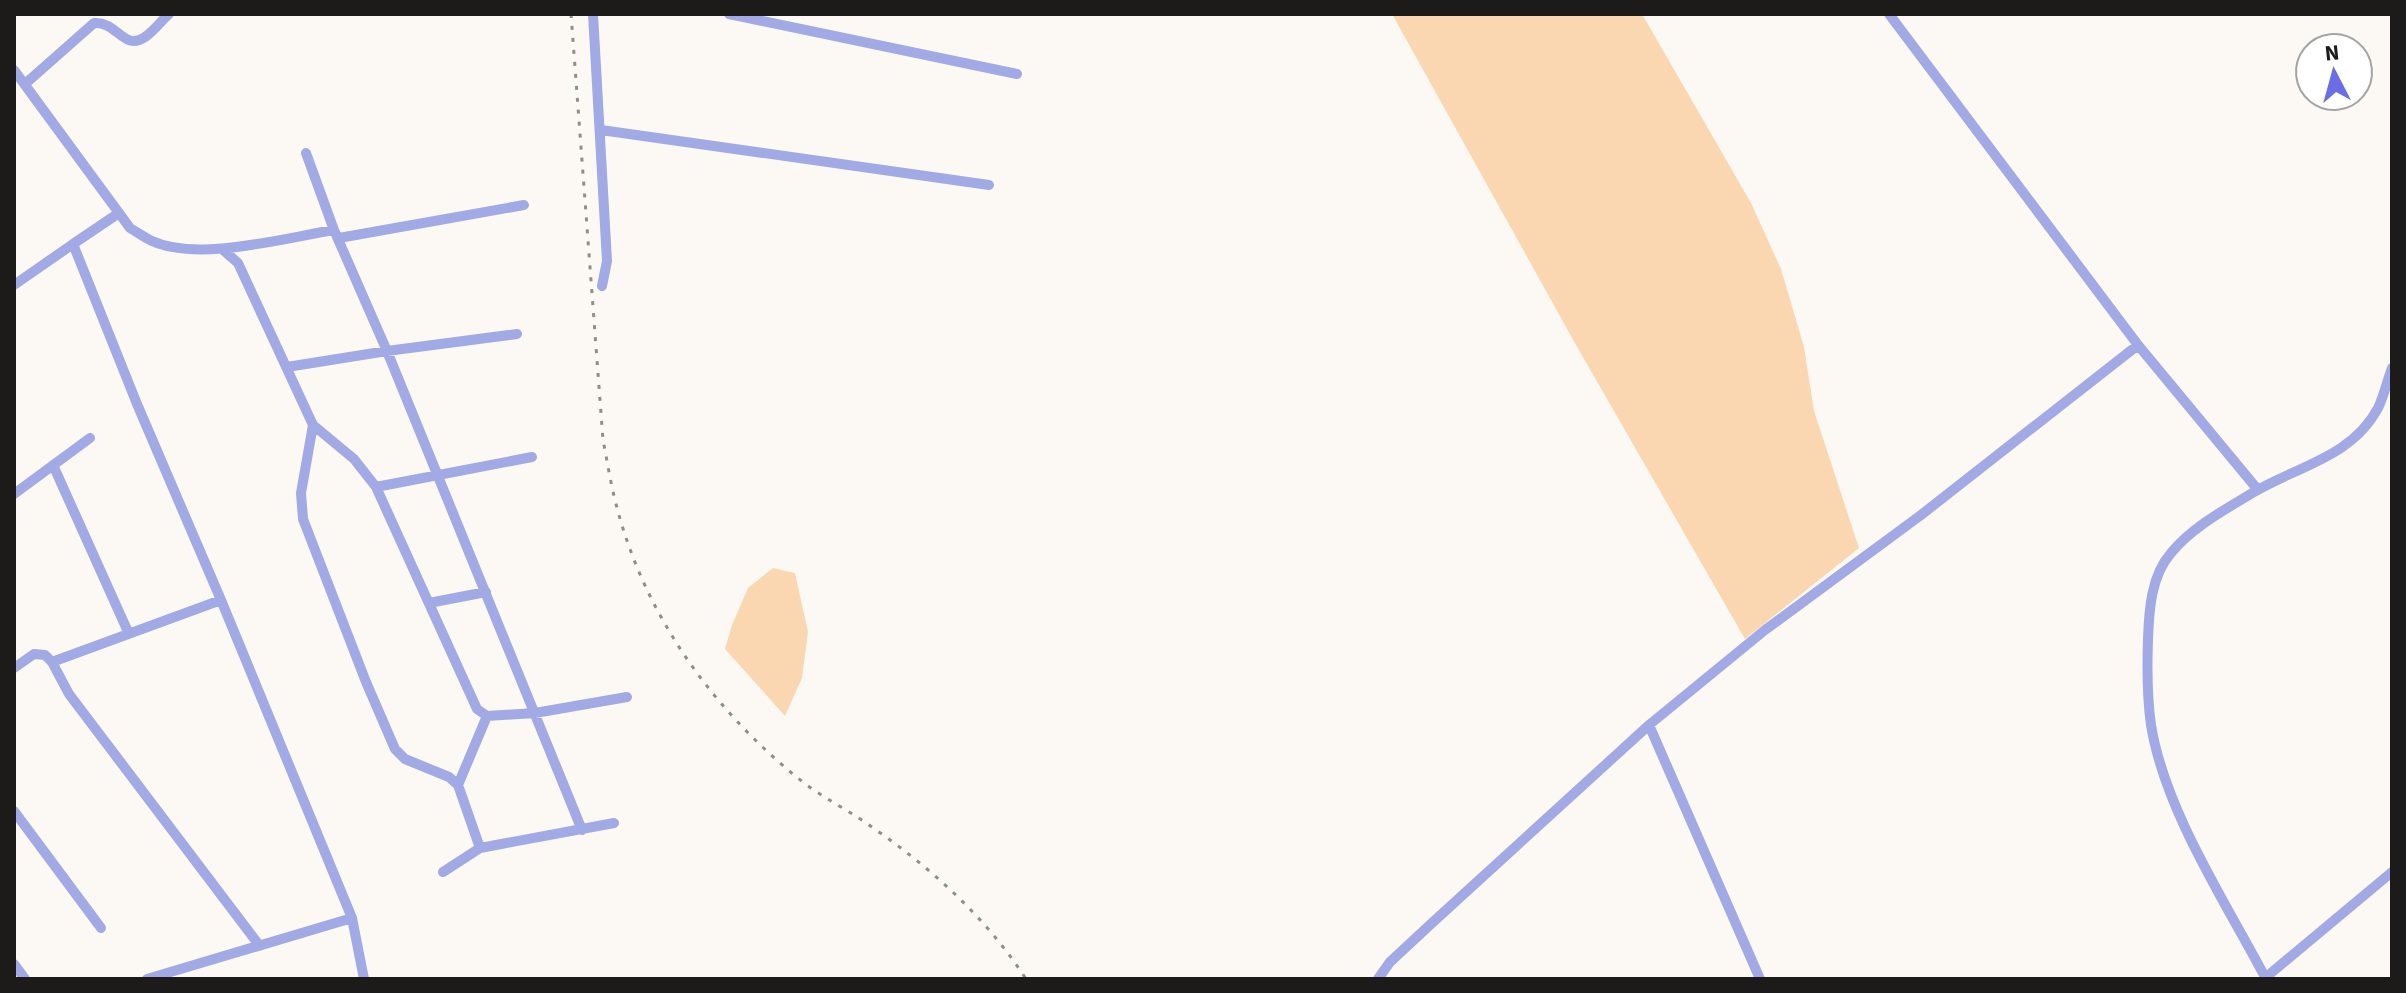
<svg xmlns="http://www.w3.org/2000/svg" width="2406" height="993" font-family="'Source Sans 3',sans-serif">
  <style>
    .green { fill: #fad7b1 }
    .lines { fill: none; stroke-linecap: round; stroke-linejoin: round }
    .street { stroke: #a1aae4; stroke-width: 10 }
    .rail { stroke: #908e8b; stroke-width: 3; stroke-dasharray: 4 8; stroke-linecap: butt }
  </style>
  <rect width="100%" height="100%" fill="#fcf9f5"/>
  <path class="green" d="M 1392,14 L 1642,14 L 1751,203 L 1781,269 L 1804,347 L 1814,411 L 1859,548 L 1745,639 L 1576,345 Z
    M 773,568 L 795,573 L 808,632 L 802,678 L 785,716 L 725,649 L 732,625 L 748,588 Z"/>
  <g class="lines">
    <path class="street" d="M 593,14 L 607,261 L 602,286
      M 729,14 L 1017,74
      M 1889,14 L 2138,345
      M 14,70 L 130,228 C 137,232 144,237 152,241 C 198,262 284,238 334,230
      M 25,84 L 94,23 C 117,21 124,52 145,37 C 154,31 161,21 169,14
      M 601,130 L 989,185
      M 306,153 L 334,230 L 387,351 L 582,830
      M 119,213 L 73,244 L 137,404 L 221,600 L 352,918 L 364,979
      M 339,238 L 524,205
      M 222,249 L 238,263 L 313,425 L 354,459 L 376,487 L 477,709 L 487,716 L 535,713 L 627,697
      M 14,285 L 73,244
      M 287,367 L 387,351 L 517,334
      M 313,425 L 301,493 L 303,519 L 366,682 L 395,749 L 405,759 L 449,777 L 458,785 L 480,848
      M 53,465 L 129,634
      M 376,487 L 532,457
      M 14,494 L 90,438
      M 429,603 L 486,592
      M 52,662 L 69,694 L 259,945
      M 14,668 L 34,654 L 45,655 L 52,662 L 221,600
      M 1649,725 L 1760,979
      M 458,785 L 487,716
      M 14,811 L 101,928
      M 443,872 L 480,848 L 614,823
      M 14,964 L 25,979
      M 2265,978 L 2392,872
      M 147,979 L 352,918
      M 1378,979 L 1390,962 L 1432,923 L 1649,725 L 1765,630 L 1921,515 L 2138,345 L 2258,490
      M 2266,979 C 2225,901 2165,811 2151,725 C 2147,697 2147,667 2148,639 C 2149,610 2151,576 2171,553 C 2192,527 2226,509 2254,492 C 2298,466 2352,457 2378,408 C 2384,396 2387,381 2392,368"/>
    <path class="rail" d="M 571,14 L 603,440 C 607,460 610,480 615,500 C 643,614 713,711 804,783 C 824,798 846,809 866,823 C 928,865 985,916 1026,979"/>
  </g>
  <rect width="2406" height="993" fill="none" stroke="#1c1b19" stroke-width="32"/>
  <g transform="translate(2334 72) rotate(354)"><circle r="38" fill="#ffffff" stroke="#a4a4a3" stroke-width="2"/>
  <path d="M0-6L14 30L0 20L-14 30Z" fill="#696ee7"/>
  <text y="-12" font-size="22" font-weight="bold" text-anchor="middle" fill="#1c1b19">N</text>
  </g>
</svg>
